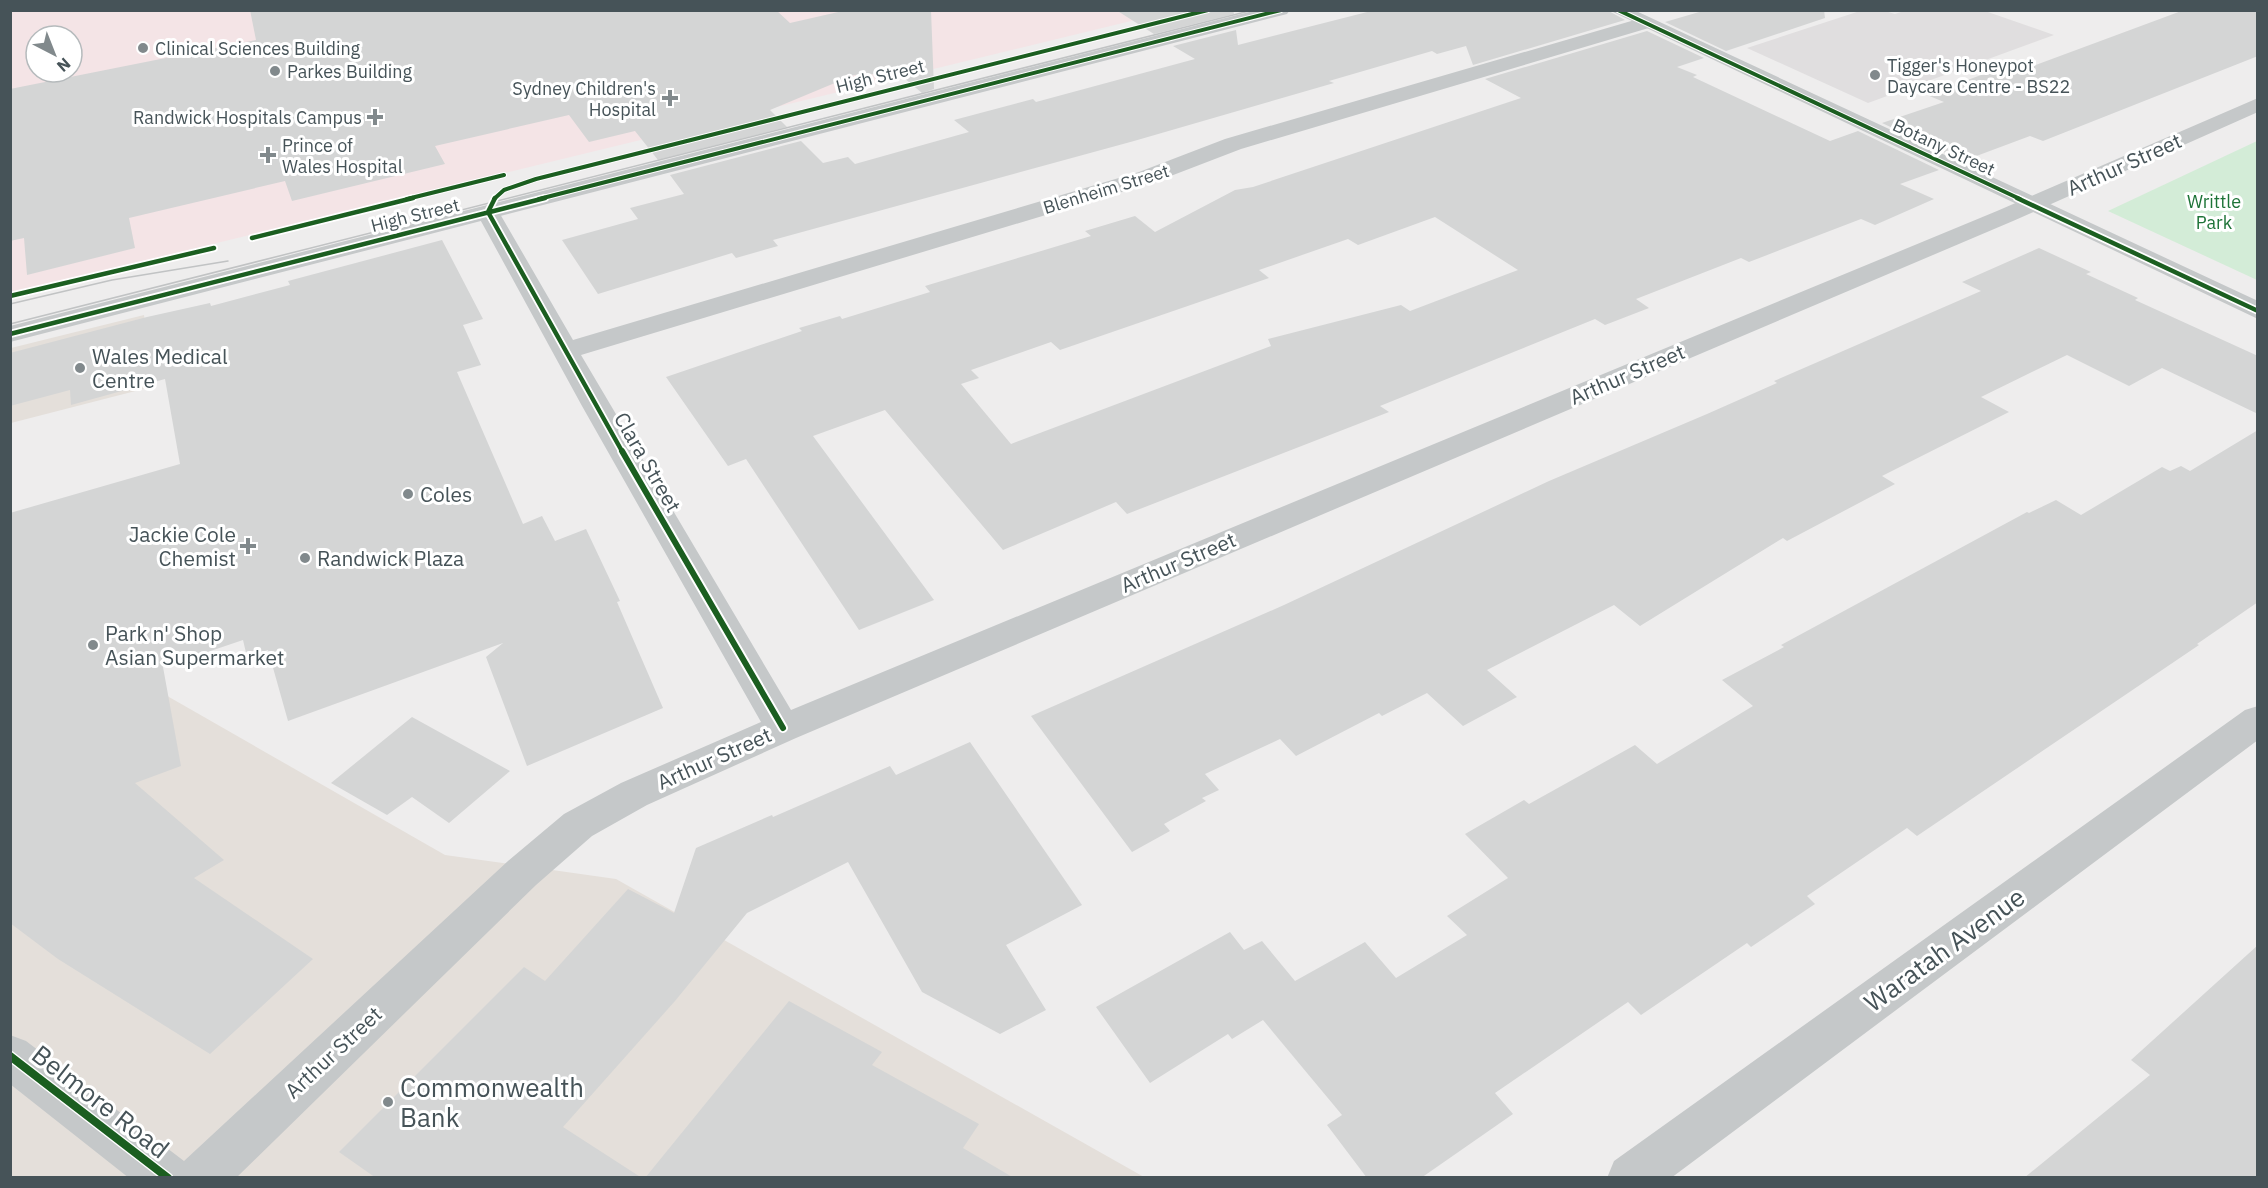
<svg xmlns="http://www.w3.org/2000/svg" width="2268" height="1188" font-family="'IBM Plex Sans',sans-serif">
  <style>
    .commercial { fill: #e4dfda }
    .education { fill: #e0dedf }
    .medical { fill: #f4e4e6; fill-rule: evenodd }
    .green { fill: #d3ecd7 }
    .building { fill: #d4d5d5; fill-rule: evenodd }
    .lines { fill: none; stroke-linecap: round; stroke-linejoin: round }
    .minor { fill: #c5c8c9; fill-rule: evenodd }
    .tertiary { fill: #c5c8c9; fill-rule: evenodd }
    .tram { stroke: #c1c3c4; stroke-width: 1.5 }
    .cycleway-far3-casing { stroke: #fff; stroke-width: 6 }
    .cycleway-far2-casing { stroke: #fff; stroke-width: 8 }
    .cycleway-far1-casing { stroke: #fff; stroke-width: 10 }
    .cycleway-casing { stroke: #fff; stroke-width: 11 }
    .cycleway-far3 { stroke: #1b5e20; stroke-width: 4 }
    .cycleway-far2 { stroke: #1b5e20; stroke-width: 4.5 }
    .cycleway-far1 { stroke: #1b5e20; stroke-width: 6 }
    .cycleway { stroke: #1b5e20; stroke-width: 8 }
    .poi-dot { fill: #81898c; stroke: #fff; stroke-width: 2 }
    .labels { text-anchor: middle; dominant-baseline: central; stroke-width: 6; stroke-linejoin: round; paint-order: stroke }
    .far-poi-label { font-size: 18px; fill: #465358; stroke: #fff; text-anchor: start }
    .far-street-label { font-size: 18px; fill: #465358; stroke: #fff }
    .far-park-label { font-size: 18px; fill: #1d7337; stroke: #fff }
    .street-label { font-size: 21px; fill: #465358; stroke: #fff }
    .poi-label { font-size: 21px; fill: #465358; stroke: #fff; text-anchor: start }
    .near-street-label { font-size: 26px; fill: #465358; stroke: #fff }
    .near-poi-label { font-size: 26px; fill: #465358; stroke: #fff; text-anchor: start }
  </style>
  <rect width="100%" height="100%" fill="#eeeded"/>
  <path class="commercial" d="M 144,315 L 155,386 L 11,423 L 11,348 Z
    M 10,606 L 445,855 L 616,879 L 1144,1177 L 11,1177 Z"/>
  <path class="education" d="M 1863,10 L 1885,11 L 1895,14 L 1907,10 L 1985,11 L 2054,35 L 1868,103 L 1747,48 Z"/>
  <path class="medical" d="M 10,11 L 1172,11 L 11,293 ZM 36,36 L 72,36 L 72,72 L 36,72 Z"/>
  <path class="green" d="M 2257,141 L 2257,280 L 2108,211 Z"/>
  <path class="building" d="M 250,10 L 776,10 L 790,23 L 847,10 L 931,10 L 934,89 L 922,93 L 898,73 L 854,75 L 770,110 L 787,127 L 658,160 L 635,131 L 589,142 L 569,115 L 435,146 L 445,164 L 292,201 L 285,181 L 129,218 L 135,248 L 27,275 L 24,238 L 10,241 L 10,89 L 256,40 Z
    M 1116,10 L 1233,10 L 1234,14 L 1154,34 Z
    M 1375,10 L 1607,10 L 1625,20 L 1473,65 L 1466,46 L 1437,54 L 1432,51 L 1329,81 L 1334,83 L 1134,141 L 773,240 L 778,246 L 736,258 L 732,253 L 598,294 L 562,240 L 638,219 L 630,208 L 684,194 L 670,175 L 801,141 L 823,163 L 848,157 L 855,164 L 969,132 L 954,120 L 1033,99 L 1036,102 L 1195,59 L 1173,46 L 1236,30 L 1238,45 Z
    M 1706,10 L 1824,10 L 1825,18 L 1726,51 L 1665,22 Z
    M 2184,10 L 2258,10 L 2258,56 L 2043,141 L 2030,136 L 1963,161 L 1882,123 L 1944,102 L 1927,95 L 2019,61 L 2033,66 Z
    M 1647,31 L 1704,58 L 1677,67 L 1697,75 L 1693,77 L 1830,141 L 1858,131 L 1939,170 L 1900,184 L 1934,199 L 1875,225 L 1861,219 L 1749,262 L 1741,258 L 1636,299 L 1649,308 L 1605,325 L 1595,319 L 1380,406 L 1389,412 L 1127,514 L 1116,502 L 1003,550 L 885,410 L 813,436 L 934,600 L 859,630 L 746,459 L 728,466 L 666,377 L 802,331 L 799,328 L 840,316 L 842,319 L 930,292 L 925,286 L 1091,236 L 1085,231 L 1135,216 L 1155,232 L 1235,190 L 1253,187 L 1521,98 L 1485,79 ZM 1435,217 L 1518,270 L 1410,311 L 1401,305 L 1268,339 L 1271,346 L 1011,444 L 961,384 L 979,378 L 971,370 L 1051,342 L 1060,350 L 1269,278 L 1259,270 L 1348,239 L 1358,245 Z
    M 442,240 L 483,319 L 463,325 L 481,365 L 457,372 L 523,524 L 542,516 L 555,541 L 586,529 L 620,601 L 617,602 L 663,708 L 527,766 L 486,657 L 503,643 L 288,721 L 268,650 L 247,657 L 243,640 L 163,667 L 181,766 L 135,783 L 224,860 L 194,878 L 313,959 L 210,1054 L 58,959 L 10,923 L 10,513 L 180,464 L 165,379 L 71,405 L 70,390 L 10,406 L 10,353 L 147,317 L 210,303 L 211,306 L 290,285 L 288,281 Z
    M 2039,248 L 2091,272 L 2086,274 L 2138,298 L 2135,300 L 2258,356 L 2258,414 L 2162,368 L 2129,386 L 2067,355 L 1981,397 L 2009,412 L 1882,476 L 1895,484 L 1787,541 L 1783,538 L 1640,626 L 1614,605 L 1487,670 L 1517,697 L 1463,726 L 1427,693 L 1382,716 L 1379,713 L 1296,756 L 1280,739 L 1205,774 L 1219,790 L 1202,798 L 1206,801 L 1164,824 L 1170,831 L 1132,852 L 1031,716 L 1284,605 L 1549,481 L 1707,414 L 1777,383 L 1774,381 L 1981,291 L 1962,282 Z
    M 2258,430 L 2258,602 L 2197,644 L 2199,645 L 1917,836 L 1907,828 L 1807,896 L 1815,904 L 1751,947 L 1747,943 L 1641,1015 L 1628,1002 L 1495,1093 L 1513,1114 L 1421,1178 L 1367,1178 L 1327,1125 L 1342,1115 L 1263,1020 L 1232,1039 L 1228,1034 L 1150,1083 L 1096,1007 L 1230,932 L 1244,950 L 1262,941 L 1295,981 L 1365,942 L 1396,978 L 1467,935 L 1447,916 L 1508,878 L 1465,834 L 1524,800 L 1529,804 L 1635,745 L 1657,764 L 1753,706 L 1722,680 L 1784,647 L 1781,645 L 2027,512 L 2029,513 L 2056,500 L 2081,515 L 2162,467 L 2170,471 L 2181,466 L 2190,471 Z
    M 412,717 L 510,771 L 449,823 L 412,797 L 387,815 L 331,783 Z
    M 970,742 L 1082,905 L 1006,945 L 1046,1010 L 1000,1034 L 922,992 L 848,862 L 747,913 L 675,1001 L 563,1127 L 642,1178 L 376,1178 L 339,1152 L 524,967 L 545,981 L 628,889 L 674,913 L 696,848 L 772,815 L 773,817 L 890,766 L 896,775 Z
    M 2258,945 L 2258,1178 L 2024,1178 L 2150,1075 L 2131,1060 Z
    M 789,1001 L 882,1052 L 872,1065 L 979,1124 L 963,1148 L 1014,1178 L 645,1178 Z"/>
  <g class="lines">
    <path class="minor" d="M 1645,17 L 1654,23 L 1652,27 L 1241,149 L 1155,182 L 581,355 L 791,710 L 1997,211 L 2258,98 L 2258,112 L 2013,221 L 796,738 L 647,805 L 592,836 L 536,885 L 236,1178 L 129,1178 L 10,1084 L 10,1035 L 26,1041 L 184,1161 L 508,861 L 564,814 L 621,783 L 761,722 L 582,406 L 476,212 L 480,207 L 496,207 L 573,340 L 1139,172 L 1225,139 Z
      M 2258,706 L 2258,740 L 1671,1178 L 1607,1178 L 1614,1161 L 2245,710 Z"/>
    <path class="tertiary" d="M 1257,10 L 1290,10 L 1287,14 L 10,342 L 10,326 Z
      M 1609,10 L 1634,10 L 2258,301 L 2258,319 Z"/>
    <path class="tram" d="M 10,304 L 112,280 L 228,261
      M 10,324 L 1253,10"/>
    <defs>
      <path id="cycleway-far3" d="M 1618,10 L 2020,199
        M 407,199 L 504,175
        M 494,199 L 504,190 L 536,179 L 1208,10
        M 539,199 L 1281,10"/>
      <path id="cycleway-far2" d="M 2017,198 L 2258,311
        M 488,212 L 495,198
        M 488,212 L 623,453
        M 252,238 L 413,198
        M 10,296 L 214,248
        M 10,334 L 545,198"/>
      <path id="cycleway-far1" d="M 622,451 L 783,728"/>
      <path id="cycleway" d="M 10,1056 L 168,1178"/>
    </defs>
    <use href="#cycleway-far3" class="cycleway-far3-casing"/>
    <use href="#cycleway-far2" class="cycleway-far2-casing"/>
    <use href="#cycleway-far1" class="cycleway-far1-casing"/>
    <use href="#cycleway" class="cycleway-casing"/>
    <use href="#cycleway-far3" class="cycleway-far3"/>
    <use href="#cycleway-far2" class="cycleway-far2"/>
    <use href="#cycleway-far1" class="cycleway-far1"/>
    <use href="#cycleway" class="cycleway"/>
  </g>
  <g class="poi-dot">
    <circle cx="143" cy="48" r="6"/>
    <circle cx="275" cy="71" r="6"/>
    <circle cx="1875" cy="75" r="6"/>
    <path d="M667 89h6v6h6v6h-6v6h-6v-6h-6v-6h6z"/>
    <path d="M372 108h6v6h6v6h-6v6h-6v-6h-6v-6h6z"/>
    <path d="M265 146h6v6h6v6h-6v6h-6v-6h-6v-6h6z"/>
    <circle cx="80" cy="368" r="6"/>
    <circle cx="408" cy="494" r="6"/>
    <path d="M245 537h6v6h6v6h-6v6h-6v-6h-6v-6h6z"/>
    <circle cx="305" cy="558" r="6"/>
    <circle cx="93" cy="645" r="6"/>
    <circle cx="388" cy="1102" r="6"/>
  </g>
  <g class="labels">
    <g class="far-poi-label">
      <text x="155" y="48">Clinical Sciences Building</text>
      <text x="1887" y="65">Tigger's Honeypot<tspan x="1887" dy="21">Daycare Centre - BS22</tspan></text>
      <text x="287" y="71">Parkes Building</text>
      <text x="656" y="88" text-anchor="end">Sydney Children's<tspan x="656" dy="21">Hospital</tspan></text>
      <text x="362" y="117" text-anchor="end">Randwick Hospitals Campus</text>
      <text x="282" y="145">Prince of<tspan x="282" dy="21">Wales Hospital</tspan></text>
    </g>
    <g class="far-street-label">
      <text transform="translate(880 76) rotate(-14)">High Street</text>
      <text transform="translate(1944 147) rotate(25)">Botany Street</text>
      <text transform="translate(1106 189) rotate(-17)">Blenheim Street</text>
      <text transform="translate(415 215) rotate(-14)">High Street</text>
    </g>
    <g class="far-park-label">
      <text x="2214" y="201">Writtle<tspan x="2214" dy="21">Park</tspan></text>
    </g>
    <g class="street-label">
      <text transform="translate(2124 164) rotate(-24)">Arthur Street</text>
      <text transform="translate(1627 374) rotate(-23)">Arthur Street</text>
      <text transform="translate(648 462) rotate(60)">Clara Street</text>
      <text transform="translate(1178 562) rotate(-23)">Arthur Street</text>
      <text transform="translate(714 758) rotate(-24)">Arthur Street</text>
      <text transform="translate(333 1052) rotate(-43)">Arthur Street</text>
    </g>
    <g class="poi-label">
      <text x="92" y="356">Wales Medical<tspan x="92" dy="24">Centre</tspan></text>
      <text x="420" y="494">Coles</text>
      <text x="236" y="534" text-anchor="end">Jackie Cole<tspan x="236" dy="24">Chemist</tspan></text>
      <text x="317" y="558">Randwick Plaza</text>
      <text x="105" y="633">Park n' Shop<tspan x="105" dy="24">Asian Supermarket</tspan></text>
    </g>
    <g class="near-street-label">
      <text transform="translate(1944 949) rotate(-36)">Waratah Avenue</text>
      <text transform="translate(101 1101) rotate(38)">Belmore Road</text>
    </g>
    <g class="near-poi-label">
      <text x="400" y="1087">Commonwealth<tspan x="400" dy="30">Bank</tspan></text>
    </g>
  </g>
  <rect width="2268" height="1188" fill="none" stroke="#465358" stroke-width="24"/>
  <g transform="translate(54 54) rotate(138)"><circle r="28" fill="#ffffff" stroke="#b5babc" stroke-width="1.5"/>
  <path d="M0-4.5L10 22L0 15L-10 22Z" fill="#81898c"/>
  <text y="-9" font-size="16" font-weight="bold" text-anchor="middle" fill="#465358">N</text>
  </g>
</svg>
